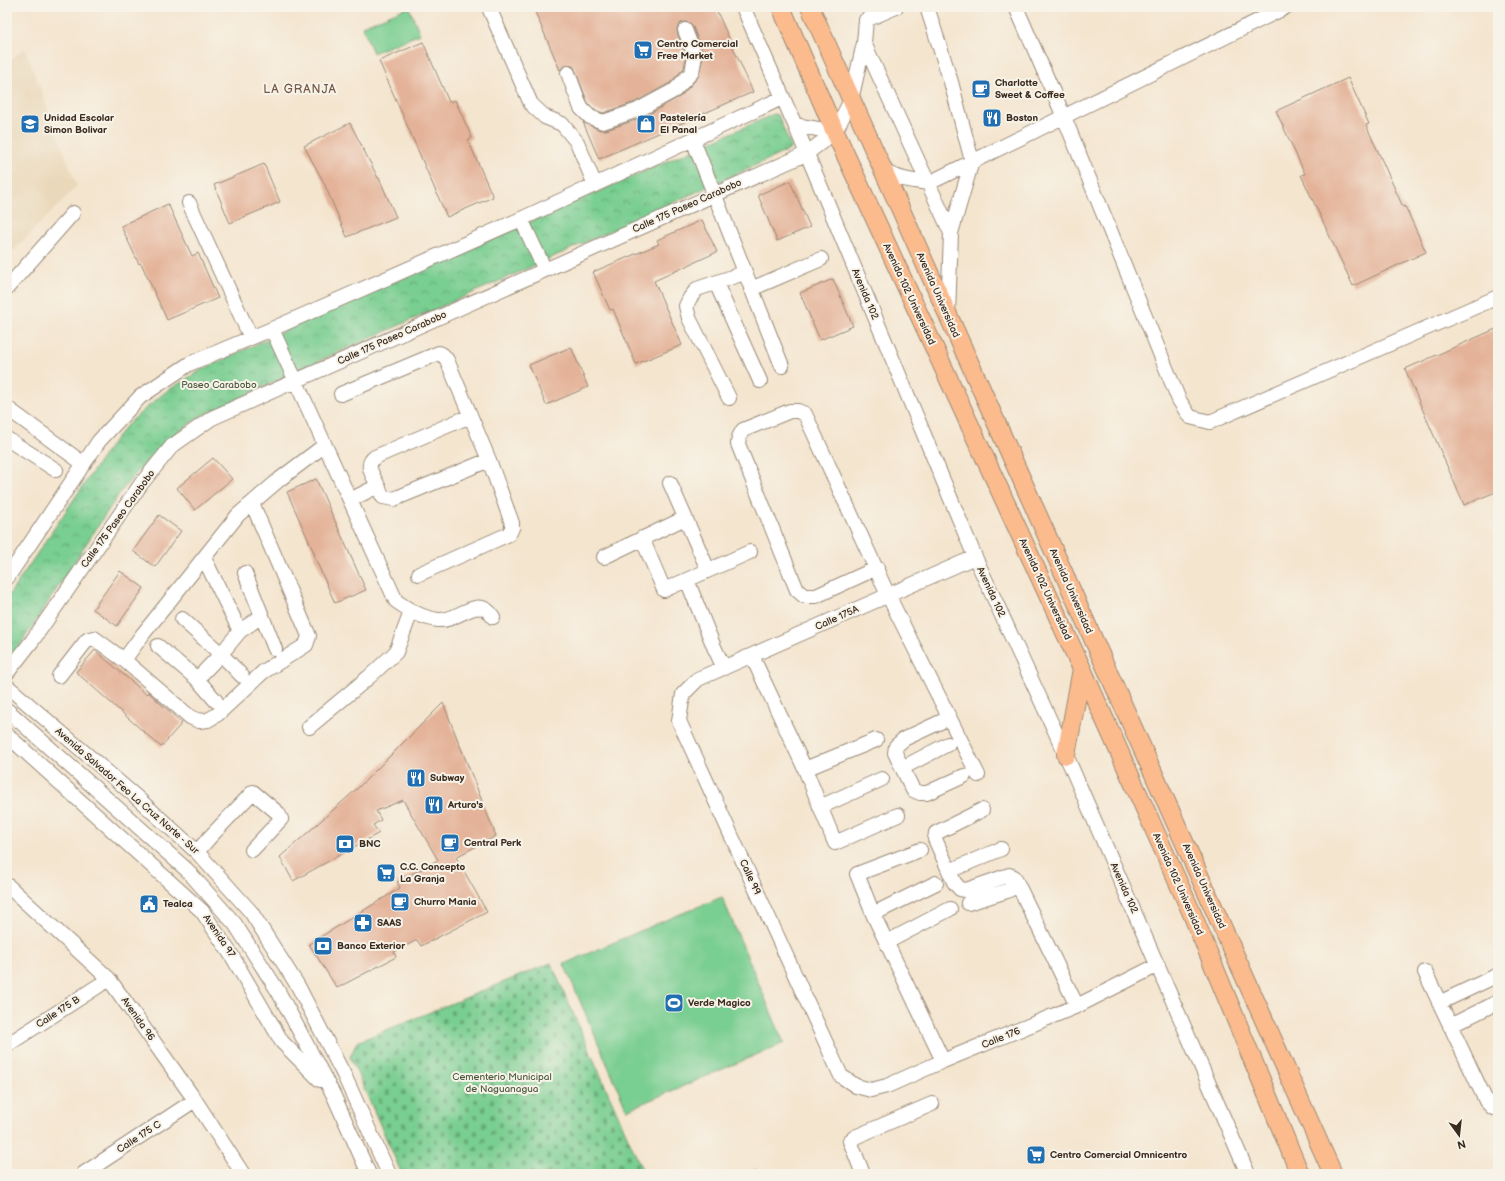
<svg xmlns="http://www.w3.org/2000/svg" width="1505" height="1181" font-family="'Balsamiq Sans',sans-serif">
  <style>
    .built { fill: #ead8ba }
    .cemetery { fill: url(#cemetery-stones); stroke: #5a7c58 }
    .park { fill: url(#park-crowns); stroke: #5a7c58 }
    .pitch { fill: #79ce91; stroke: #5a7c58 }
    .building { fill: #e4b298 }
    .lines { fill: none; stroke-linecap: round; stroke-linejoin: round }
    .minor-casing { stroke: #988876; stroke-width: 16 }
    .major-casing { stroke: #988876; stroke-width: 20 }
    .minor { stroke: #fff; stroke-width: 14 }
    .major { stroke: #fbbb8d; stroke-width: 18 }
    .labels { text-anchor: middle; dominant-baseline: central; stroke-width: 4; stroke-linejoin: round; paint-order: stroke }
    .poi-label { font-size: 10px; font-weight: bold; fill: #3b2a1e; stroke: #f7f3e8; text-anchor: start }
    .street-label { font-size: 10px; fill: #3b2a1e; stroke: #f7f3e8 }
    .park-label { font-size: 10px; fill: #4e5b40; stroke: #f7f3e8 }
    .quarter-label { font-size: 12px; letter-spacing: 1px; fill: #765a49; stroke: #f7f3e8 }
  </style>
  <defs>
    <pattern id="cemetery-stones" width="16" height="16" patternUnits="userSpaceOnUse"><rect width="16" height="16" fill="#79ce91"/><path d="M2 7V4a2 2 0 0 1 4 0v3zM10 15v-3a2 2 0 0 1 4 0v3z" fill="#64a776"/></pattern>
    <pattern id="park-crowns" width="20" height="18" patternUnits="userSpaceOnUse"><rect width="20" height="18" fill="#79ce91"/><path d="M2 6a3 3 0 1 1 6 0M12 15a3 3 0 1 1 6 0" fill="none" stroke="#64a776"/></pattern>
  </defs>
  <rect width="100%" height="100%" fill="#f7f3e8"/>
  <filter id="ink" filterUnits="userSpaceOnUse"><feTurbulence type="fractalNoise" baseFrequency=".025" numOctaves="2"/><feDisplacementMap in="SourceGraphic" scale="8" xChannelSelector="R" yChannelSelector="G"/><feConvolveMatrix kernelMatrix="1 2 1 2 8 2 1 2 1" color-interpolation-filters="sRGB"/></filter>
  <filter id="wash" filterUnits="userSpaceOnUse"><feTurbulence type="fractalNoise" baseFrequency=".012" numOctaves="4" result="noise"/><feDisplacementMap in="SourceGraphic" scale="16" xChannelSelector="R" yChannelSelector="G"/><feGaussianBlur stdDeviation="0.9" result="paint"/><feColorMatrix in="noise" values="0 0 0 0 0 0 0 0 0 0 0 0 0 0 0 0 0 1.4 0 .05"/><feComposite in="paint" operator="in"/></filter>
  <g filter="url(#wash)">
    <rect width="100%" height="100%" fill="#f4e5cf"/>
    <path class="built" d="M 25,48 L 77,186 L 7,257 L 7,63 Z"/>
    <path class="cemetery" d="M 551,963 L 644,1174 L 402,1174 L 350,1057 L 357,1042 Z"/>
    <path class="park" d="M 774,114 L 778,115 L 791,147 L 789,150 L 522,271 L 323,359 L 199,417 L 174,435 L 152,455 L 121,491 L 14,654 L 7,657 L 7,598 L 110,446 L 126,426 L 145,409 L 164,393 L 201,370 L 308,320 Z"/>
    <path class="pitch" d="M 409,7 L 420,34 L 373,53 L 362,26 Z
      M 722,897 L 784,1043 L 627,1110 L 564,964 L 661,922 Z
      M 755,1170 L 786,1174 L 729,1174 Z"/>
    <g id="blocks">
      <path class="building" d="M 533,7 L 715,7 L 753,92 L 599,159 L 583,122 L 600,130 L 606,130 L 642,118 L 681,96 L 698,77 L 703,58 L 703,53 L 693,27 L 690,23 L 686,22 L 682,22 L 677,28 L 677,33 L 686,57 L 684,68 L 670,83 L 635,102 L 603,113 L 595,110 L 588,103 L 574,67 L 570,65 L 565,65 L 560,70 Z
        M 423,42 L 449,102 L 455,100 L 472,138 L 468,140 L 493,197 L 447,217 L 379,61 Z
        M 1348,78 L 1369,124 L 1366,125 L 1403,207 L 1405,206 L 1426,252 L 1353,286 L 1301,175 L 1305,174 L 1276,111 Z
        M 350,123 L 378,178 L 379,178 L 396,217 L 347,237 L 324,183 L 304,146 Z
        M 264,164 L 280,202 L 230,223 L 214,185 Z
        M 790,181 L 810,227 L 777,241 L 758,195 Z
        M 168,204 L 192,256 L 198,253 L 218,298 L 167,320 L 141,263 L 139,264 L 121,226 Z
        M 702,220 L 717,252 L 654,281 L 682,345 L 636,364 L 613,309 L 610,310 L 593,272 L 659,244 L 657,240 Z
        M 833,279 L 853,326 L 820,340 L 800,293 Z
        M 1498,328 L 1498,491 L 1464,505 L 1405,369 Z
        M 571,347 L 588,387 L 546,405 L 529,365 Z
        M 213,458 L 232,479 L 195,510 L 177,488 Z
        M 316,479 L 366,590 L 335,603 L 314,556 L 315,555 L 287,492 Z
        M 159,515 L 181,531 L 155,567 L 133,551 Z
        M 120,571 L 144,588 L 117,626 L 93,609 Z
        M 95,650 L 146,694 L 148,692 L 182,723 L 161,747 L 76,672 Z
        M 443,703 L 496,836 L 456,857 L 487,912 L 421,946 L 417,940 L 394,952 L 396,957 L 337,988 L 309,944 L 400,888 L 397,882 L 438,860 L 403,800 L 376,811 L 381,820 L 373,825 L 379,833 L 293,881 L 280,857 L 359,787 Z"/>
    </g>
  </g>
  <g filter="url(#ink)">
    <use href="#blocks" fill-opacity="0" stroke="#988876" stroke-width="1"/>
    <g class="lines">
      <defs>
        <path id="minor" d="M 743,7 L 795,125 L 975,557 L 1066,755 L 1248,1174
          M 927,7 L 951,82 L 972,161 L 951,233
          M 1016,7 L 1064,117 L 1179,400 L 1190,417 L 1210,422 L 1498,297
          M 490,10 L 531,104 L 545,117 L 562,124 L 577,142 L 595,185
          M 864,43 L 951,233 L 948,314
          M 568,73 L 581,108 L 590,117 L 603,122 L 638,110 L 675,90 L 692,72 L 695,56 L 685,30
          M 795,125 L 835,132
          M 693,140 L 782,366
          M 882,170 C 897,179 911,181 929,183 L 1286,7
          M 189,203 L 251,338
          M 521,219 L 545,270
          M 716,283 L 760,381
          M 7,288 L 73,213
          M 751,289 L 821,259
          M 272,329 L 396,601 C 409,610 422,618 438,620 C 459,622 478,593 493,617
          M 341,394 L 439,353 L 443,355 L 447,360 L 489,460 L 512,523 L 512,528 L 509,534 L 419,574
          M 729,398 L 689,318 L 686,306 L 690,298 L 697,289 L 744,273
          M 7,408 L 84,464
          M 7,439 L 56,470
          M 670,483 L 708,570
          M 378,486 C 373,475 364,465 375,457 L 470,416
          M 350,500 L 378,486 L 383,497 L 394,499 L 489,460
          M 642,538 L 664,590 L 750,552
          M 604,557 L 685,518
          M 975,557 L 698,679 L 683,694 L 679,721 L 841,1076 L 856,1086 L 871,1090 L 887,1086 L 943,1061 L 1077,1006 L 1158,965
          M 877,568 L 816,596 L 804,596 L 797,590 L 738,444 L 739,437 L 743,430 L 790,411 L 798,411 L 805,414 L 888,595 L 978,775
          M 245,573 L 275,649
          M 7,578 L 99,441 L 140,397 L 189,364 L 272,329 L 521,219 L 782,98
          M 687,580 L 714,647 L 724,668
          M 182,619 L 221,654 L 242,676
          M 240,631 L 262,616
          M 158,646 L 197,679 L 216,701
          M 752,656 L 805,769 L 835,843 L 898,815
          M 124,660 L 143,634 L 238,515 L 280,479 L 325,445
          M 7,673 L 32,641 L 141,484 L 172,446 L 212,418 L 806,154 L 835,132 L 851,100 L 864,43 L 866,20 L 896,7
          M 59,676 L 87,640 L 94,638 L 124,660 L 190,717 L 199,721 L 208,720 L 218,714 L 263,672 L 306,645 L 309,636 L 252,503
          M 197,679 L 221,654 L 240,631 L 204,558
          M 7,686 L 134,795 L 197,852 L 251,912 L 298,986 L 344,1075 L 389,1174
          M 7,710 L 187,870 L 235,924 L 278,991 L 333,1094 L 369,1174
          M 949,718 L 904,739 L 896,746 L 895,753 L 913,790 L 920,793 L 927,793 L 964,776
          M 309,727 L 369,677 L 396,652 L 411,612
          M 7,735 L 202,911 L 232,956 L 282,1042 L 320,1080
          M 902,768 L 948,744
          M 805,769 L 876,740
          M 820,807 L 882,779
          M 982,810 L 936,833 L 935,839 L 954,882 L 960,889 L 966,890 L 1009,875 L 1014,877 L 1018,885
          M 920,850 L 857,874 L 873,914 L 943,1061
          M 197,852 L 210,837 L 253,792 L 278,813 L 281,819 L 252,850
          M 949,871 L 1001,849
          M 7,885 L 109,979 L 195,1100 L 243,1174
          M 968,903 L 1007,891 L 1018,885 L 1077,1006
          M 873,914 L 936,883
          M 887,942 L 950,909
          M 1425,972 L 1486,1101 L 1493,1108 L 1498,1108
          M 1439,1003 L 1498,975
          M 1450,1026 L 1498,1002
          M 7,1045 L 109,979
          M 83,1174 L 195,1100
          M 863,1174 L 850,1141 L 855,1137 L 932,1104"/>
        <path id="major" d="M 781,7 L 835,132 L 1082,669 L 1190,909 L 1300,1174
          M 810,7 L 1333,1174
          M 1066,755 L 1082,669"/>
      </defs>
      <use href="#minor" class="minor-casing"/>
      <use href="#major" class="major-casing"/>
      <use href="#minor" class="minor"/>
      <use href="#major" class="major"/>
    </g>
  </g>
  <defs>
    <symbol id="supermarket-square" viewBox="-11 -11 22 22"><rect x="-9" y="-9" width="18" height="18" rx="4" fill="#1f6fb2" stroke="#f7f3e8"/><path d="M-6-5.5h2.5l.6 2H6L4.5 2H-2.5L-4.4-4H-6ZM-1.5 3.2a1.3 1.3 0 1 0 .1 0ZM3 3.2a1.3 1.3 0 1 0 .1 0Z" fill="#fff"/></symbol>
    <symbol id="cafe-square" viewBox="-11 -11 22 22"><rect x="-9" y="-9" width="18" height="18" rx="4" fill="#1f6fb2" stroke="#f7f3e8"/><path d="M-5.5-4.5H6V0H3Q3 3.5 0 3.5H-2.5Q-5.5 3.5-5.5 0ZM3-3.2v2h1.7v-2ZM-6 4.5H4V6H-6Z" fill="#fff"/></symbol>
    <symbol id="restaurant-square" viewBox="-11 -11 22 22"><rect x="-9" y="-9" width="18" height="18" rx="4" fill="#1f6fb2" stroke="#f7f3e8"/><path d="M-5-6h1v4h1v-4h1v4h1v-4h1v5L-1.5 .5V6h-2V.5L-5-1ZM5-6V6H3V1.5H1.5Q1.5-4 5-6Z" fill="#fff"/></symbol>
    <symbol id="school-square" viewBox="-11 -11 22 22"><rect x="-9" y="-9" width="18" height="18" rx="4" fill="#1f6fb2" stroke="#f7f3e8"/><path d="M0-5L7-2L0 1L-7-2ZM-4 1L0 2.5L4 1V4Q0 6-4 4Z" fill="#fff"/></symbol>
    <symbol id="shop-square" viewBox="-11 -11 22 22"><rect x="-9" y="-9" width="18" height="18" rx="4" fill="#1f6fb2" stroke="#f7f3e8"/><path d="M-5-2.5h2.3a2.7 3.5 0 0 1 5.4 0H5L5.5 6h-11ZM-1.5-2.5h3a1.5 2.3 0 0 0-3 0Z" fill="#fff"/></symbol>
    <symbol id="bank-square" viewBox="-11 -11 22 22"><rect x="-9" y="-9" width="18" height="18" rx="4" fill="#1f6fb2" stroke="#f7f3e8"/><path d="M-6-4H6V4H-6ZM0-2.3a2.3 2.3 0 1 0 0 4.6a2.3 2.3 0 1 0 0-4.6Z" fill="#fff"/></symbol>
    <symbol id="civic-square" viewBox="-11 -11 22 22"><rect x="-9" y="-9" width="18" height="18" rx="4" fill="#1f6fb2" stroke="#f7f3e8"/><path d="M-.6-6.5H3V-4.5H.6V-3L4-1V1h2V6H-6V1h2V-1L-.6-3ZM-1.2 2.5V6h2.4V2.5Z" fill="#fff"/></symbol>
    <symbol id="pharmacy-square" viewBox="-11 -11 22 22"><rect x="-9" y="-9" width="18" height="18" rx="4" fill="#1f6fb2" stroke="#f7f3e8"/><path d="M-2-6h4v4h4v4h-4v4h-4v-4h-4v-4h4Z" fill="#fff"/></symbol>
    <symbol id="stadium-square" viewBox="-11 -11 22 22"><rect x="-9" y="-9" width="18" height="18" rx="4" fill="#1f6fb2" stroke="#f7f3e8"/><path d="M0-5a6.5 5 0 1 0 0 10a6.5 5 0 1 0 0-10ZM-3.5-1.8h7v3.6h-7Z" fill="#fff"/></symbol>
  </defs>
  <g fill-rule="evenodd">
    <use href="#supermarket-square" x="632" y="39" width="22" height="22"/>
    <use href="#cafe-square" x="970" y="78" width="22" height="22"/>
    <use href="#restaurant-square" x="981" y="107" width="22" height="22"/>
    <use href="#school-square" x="19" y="113" width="22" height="22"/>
    <use href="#shop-square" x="635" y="113" width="22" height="22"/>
    <use href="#restaurant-square" x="405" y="767" width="22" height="22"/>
    <use href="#restaurant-square" x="423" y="794" width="22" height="22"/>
    <use href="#cafe-square" x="439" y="832" width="22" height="22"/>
    <use href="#bank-square" x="334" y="833" width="22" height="22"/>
    <use href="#supermarket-square" x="375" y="862" width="22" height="22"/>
    <use href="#cafe-square" x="389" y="891" width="22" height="22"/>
    <use href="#civic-square" x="138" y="893" width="22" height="22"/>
    <use href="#pharmacy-square" x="352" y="912" width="22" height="22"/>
    <use href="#bank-square" x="312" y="935" width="22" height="22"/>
    <use href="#stadium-square" x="663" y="992" width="22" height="22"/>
    <use href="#supermarket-square" x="1025" y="1144" width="22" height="22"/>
  </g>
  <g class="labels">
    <g class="poi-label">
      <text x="657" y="44">Centro Comercial<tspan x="657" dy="12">Free Market</tspan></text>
      <text x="995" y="83">Charlotte<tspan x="995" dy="12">Sweet &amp; Coffee</tspan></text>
      <text x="44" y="118">Unidad Escolar<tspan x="44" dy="12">Simon Bolivar</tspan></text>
      <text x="660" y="118">Pastelería<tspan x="660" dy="12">El Panal</tspan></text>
      <text x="1006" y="118">Boston</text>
      <text x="430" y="778">Subway</text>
      <text x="448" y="805">Arturo's</text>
      <text x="464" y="843">Central Perk</text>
      <text x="359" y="844">BNC</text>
      <text x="400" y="867">C.C. Concepto<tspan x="400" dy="12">La Granja</tspan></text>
      <text x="414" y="902">Churro Mania</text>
      <text x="163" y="904">Tealca</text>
      <text x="377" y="923">SAAS</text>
      <text x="337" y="946">Banco Exterior</text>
      <text x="688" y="1003">Verde Magico</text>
      <text x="1050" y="1155">Centro Comercial Omnicentro</text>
    </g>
    <g class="street-label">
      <text transform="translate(687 206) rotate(-24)">Calle 175 Paseo Carabobo</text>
      <text transform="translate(865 294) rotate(67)">Avenida 102</text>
      <text transform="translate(909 294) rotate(65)">Avenida 102 Universidad</text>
      <text transform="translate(938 295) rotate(66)">Avenida Universidad</text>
      <text transform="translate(392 338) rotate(-24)">Calle 175 Paseo Carabobo</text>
      <text transform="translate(118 519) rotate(-54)">Calle 175 Paseo Carabobo</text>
      <text transform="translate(1045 589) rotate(65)">Avenida 102 Universidad</text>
      <text transform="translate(1071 591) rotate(66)">Avenida Universidad</text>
      <text transform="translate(991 592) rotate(65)">Avenida 102</text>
      <text transform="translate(837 618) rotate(-24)">Calle 175A</text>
      <text transform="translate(127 791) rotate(41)">Avenida Salvador Feo La Cruz Norte - Sur</text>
      <text transform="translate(750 877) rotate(65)">Calle 99</text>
      <text transform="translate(1178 884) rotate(66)">Avenida 102 Universidad</text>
      <text transform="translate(1204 886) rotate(66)">Avenida Universidad</text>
      <text transform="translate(1124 888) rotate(66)">Avenida 102</text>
      <text transform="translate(219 936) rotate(56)">Avenida 97</text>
      <text transform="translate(58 1012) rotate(-33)">Calle 175 B</text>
      <text transform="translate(138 1019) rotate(55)">Avenida 96</text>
      <text transform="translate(1001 1038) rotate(-22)">Calle 176</text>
      <text transform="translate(139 1137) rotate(-33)">Calle 175 C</text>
    </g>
    <g class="park-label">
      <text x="219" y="385">Paseo Carabobo</text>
      <text x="502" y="1077">Cementerio Municipal<tspan x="502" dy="12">de Naguanagua</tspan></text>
    </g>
    <g class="quarter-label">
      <text x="300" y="89">LA GRANJA</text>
    </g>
  </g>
  <rect width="1505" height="1181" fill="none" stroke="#f7f3e8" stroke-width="24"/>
  <g transform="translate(1459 1135) rotate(165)" stroke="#f7f3e8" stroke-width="3" paint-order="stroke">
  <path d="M0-3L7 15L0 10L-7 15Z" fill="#3b2a1e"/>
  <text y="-6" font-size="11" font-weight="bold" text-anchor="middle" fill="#3b2a1e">N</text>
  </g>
</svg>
